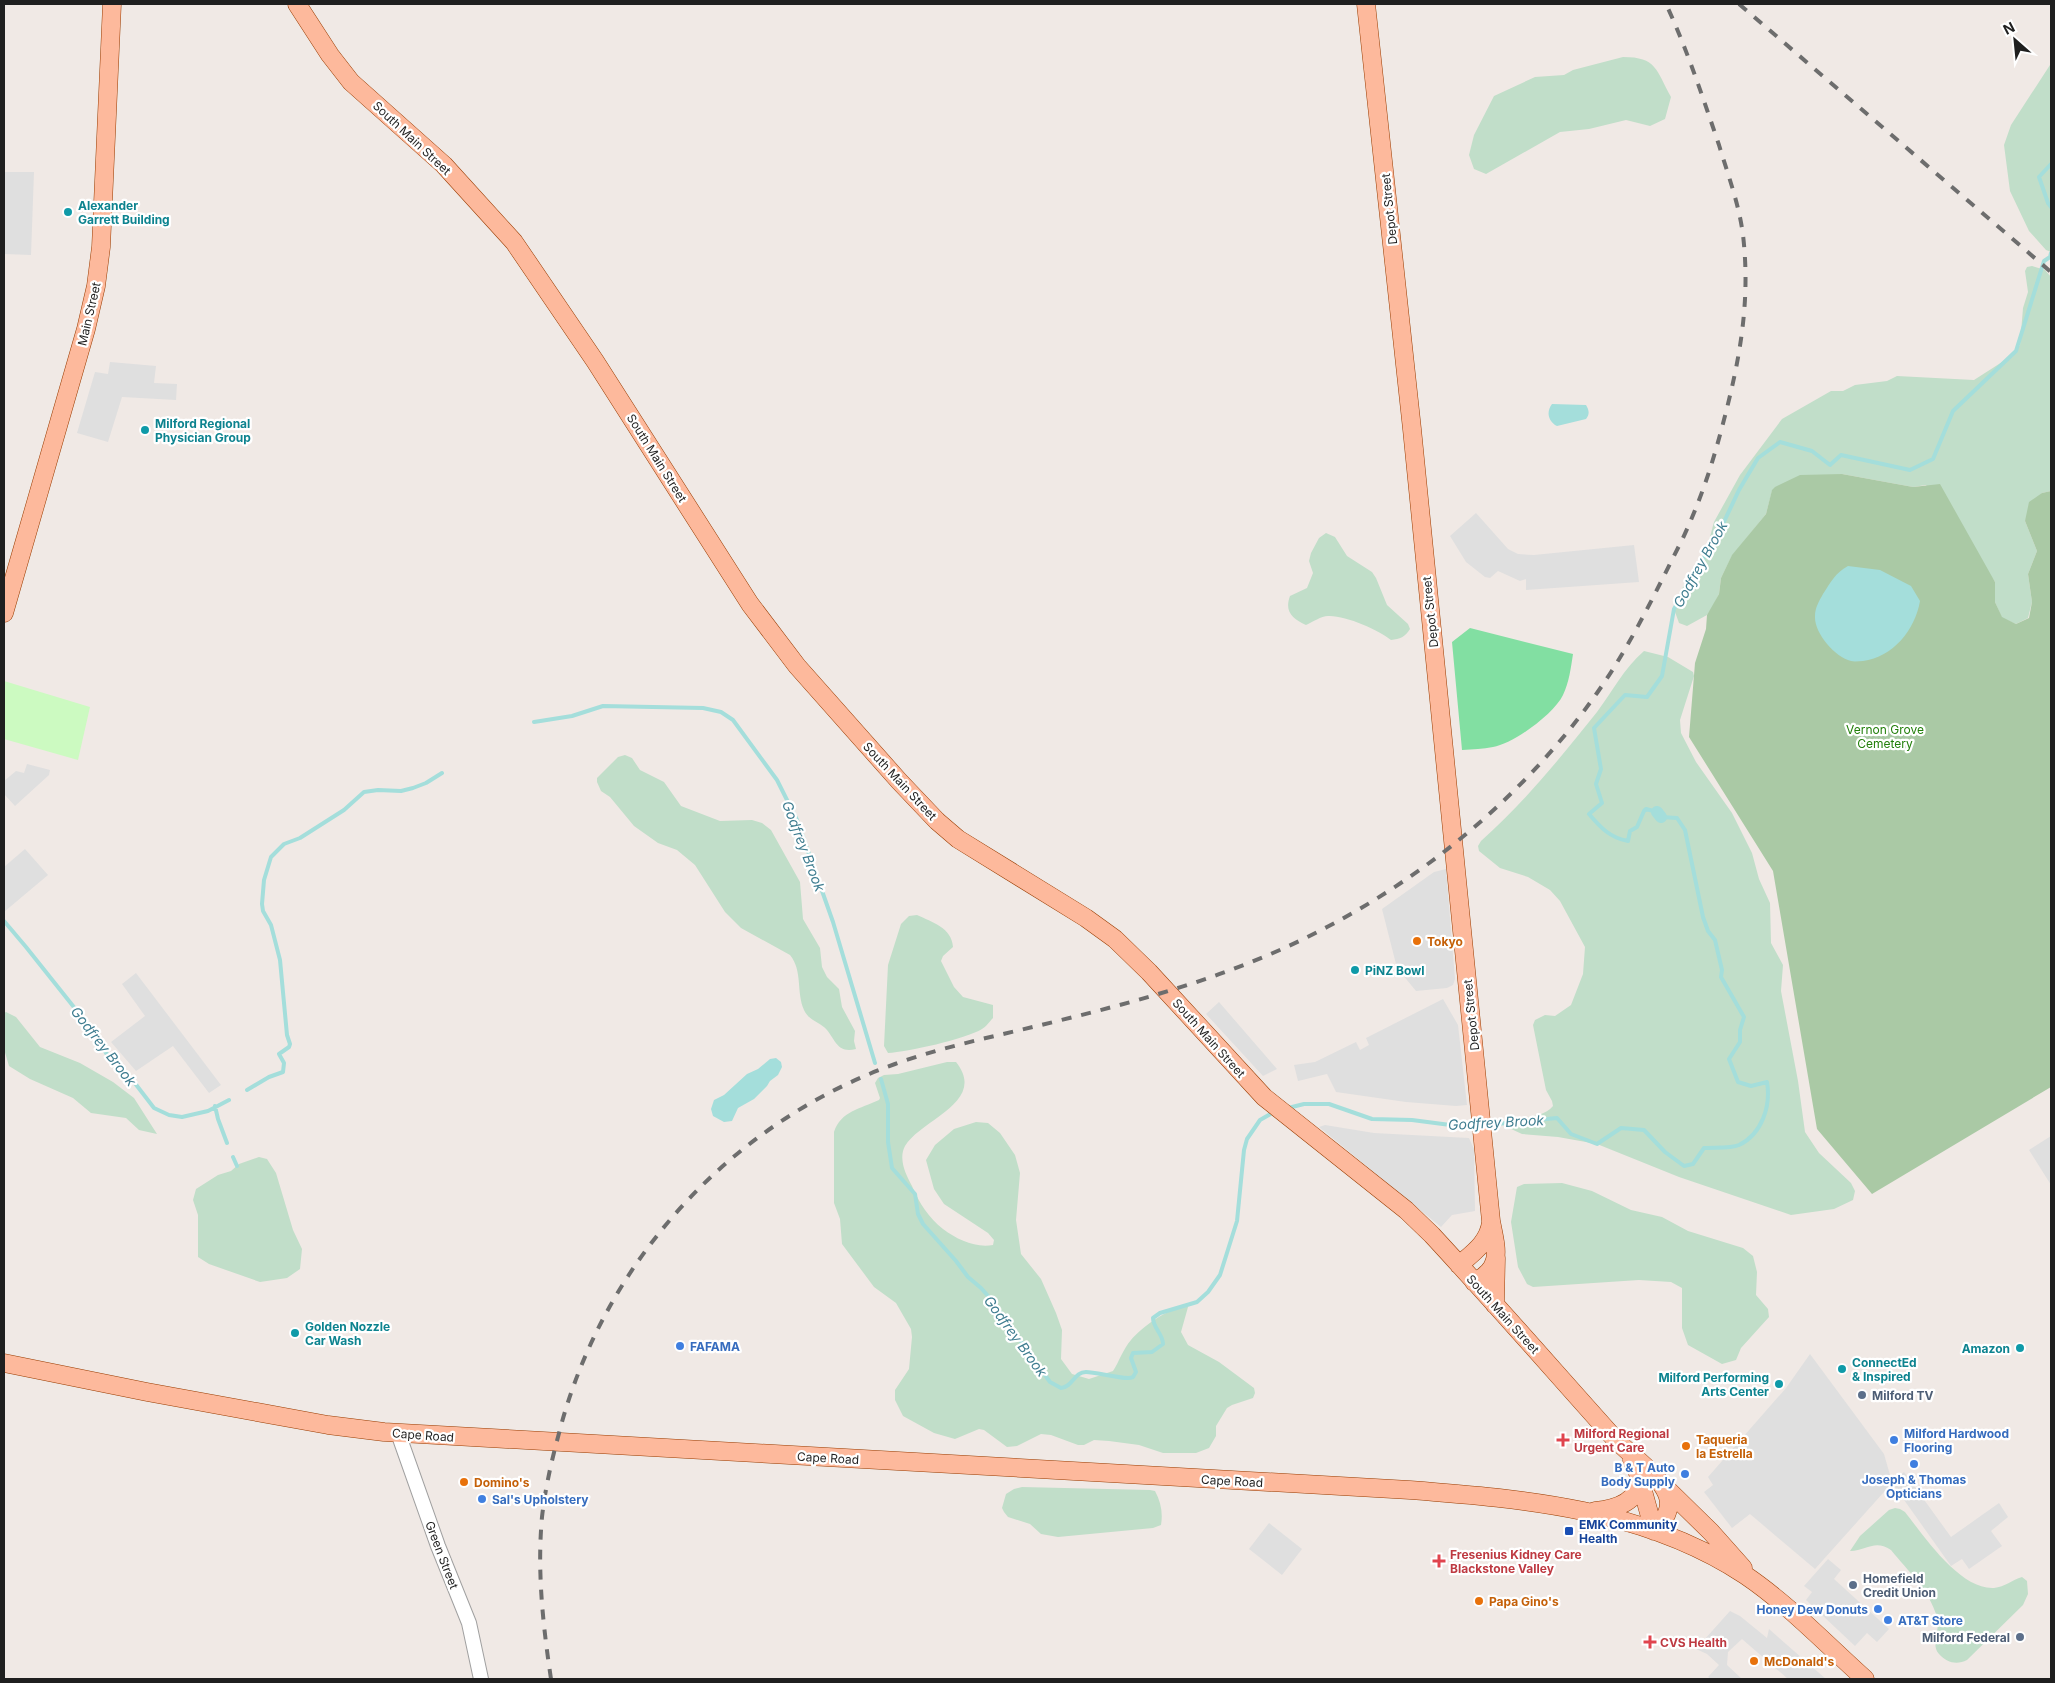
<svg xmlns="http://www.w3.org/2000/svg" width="2055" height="1683" font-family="Inter,sans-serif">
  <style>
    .wetland { fill: #c1dec9 }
    .cemetery { fill: #aac9a5 }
    .park { fill: #ccfac1 }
    .pitch { fill: #82dfa2 }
    .parking { fill: #dfdfdf }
    .water { fill: #a4dedb }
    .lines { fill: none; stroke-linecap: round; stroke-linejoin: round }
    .stream { stroke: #a4dedb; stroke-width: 4 }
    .canal { stroke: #a4dedb; stroke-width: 12 }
    .minor-casing { stroke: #a0a0a0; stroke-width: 16 }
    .major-casing { stroke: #993c00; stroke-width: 19 }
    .minor { stroke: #fff; stroke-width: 14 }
    .major { stroke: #fdb99c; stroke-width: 18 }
    .rail { stroke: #6d6d6d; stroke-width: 4; stroke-dasharray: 10 10; stroke-linecap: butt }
    .culture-dot { fill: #0f9aa8; stroke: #fff; stroke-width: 2 }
    .food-dot { fill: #e8710a; stroke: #fff; stroke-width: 2 }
    .shop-dot { fill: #3f7fe0; stroke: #fff; stroke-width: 2 }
    .service-dot { fill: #5c6f8a; stroke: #fff; stroke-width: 2 }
    .health-dot { fill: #e0444e; stroke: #fff; stroke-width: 2 }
    .transit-dot { fill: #1a4fb4; stroke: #fff; stroke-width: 2 }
    .labels { text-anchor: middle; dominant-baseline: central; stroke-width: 4.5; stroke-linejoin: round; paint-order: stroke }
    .street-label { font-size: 12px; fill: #1f1f1f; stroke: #fff }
    .culture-label { font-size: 12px; font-weight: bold; fill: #0d838f; stroke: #fff; text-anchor: start }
    .park-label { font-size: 12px; fill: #217f0a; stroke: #fff }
    .food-label { font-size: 12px; font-weight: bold; fill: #c56008; stroke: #fff; text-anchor: start }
    .shop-label { font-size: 12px; font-weight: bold; fill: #366cbe; stroke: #fff; text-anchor: start }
    .service-label { font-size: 12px; font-weight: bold; fill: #4e5e75; stroke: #fff; text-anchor: start }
    .health-label { font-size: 12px; font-weight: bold; fill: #be3a42; stroke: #fff; text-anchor: start }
    .transit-label { font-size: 12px; font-weight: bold; fill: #164399; stroke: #fff; text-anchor: start }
    .water-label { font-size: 14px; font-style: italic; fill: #3f7d90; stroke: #fff }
  </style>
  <rect width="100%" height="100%" fill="#f0e9e5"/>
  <path class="wetland" d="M 1623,57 C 1657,57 1656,70 1671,97 L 1665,119 L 1650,126 L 1626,120 L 1589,129 L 1560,132 L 1486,174 L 1474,169 L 1469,155 L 1474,135 L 1494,96 L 1535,77 L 1564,75 L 1573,70 Z
    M 2051,58 L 2051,252 L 2046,250 L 2029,231 L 2010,191 L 2004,145 L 2011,125 L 2050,65 Z
    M 2032,266 L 2045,270 L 2051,277 L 2051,491 L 2042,493 L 2025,521 L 2037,551 L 2028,574 L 2032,602 L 2028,618 L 2016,624 L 2002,618 L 1995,602 L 1995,582 L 1926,485 L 1913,487 L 1842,474 L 1772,491 L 1766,514 L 1732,556 L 1721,578 L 1719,594 L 1712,608 L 1707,615 L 1687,626 L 1679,623 L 1674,609 L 1676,601 L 1685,583 L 1703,563 L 1714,522 L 1740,475 L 1782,419 L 1831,391 L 1843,391 L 1855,385 L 1887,381 L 1897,376 L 1974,380 L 2013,355 L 2020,345 L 2023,308 L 2028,292 L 2025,271 L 2027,267 Z
    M 1326,533 L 1335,537 L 1347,556 L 1372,572 L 1376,578 L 1387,605 L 1408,624 L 1410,629 C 1405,637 1400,639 1391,640 C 1379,630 1345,615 1328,616 C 1321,616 1313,622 1306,625 C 1293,619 1284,612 1290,596 L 1307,588 L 1313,573 L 1309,561 L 1311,553 L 1319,538 Z
    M 1644,651 L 1668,657 L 1693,672 L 1694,676 L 1680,720 L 1681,733 L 1696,762 L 1732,813 L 1752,853 L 1759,879 L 1770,903 L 1771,943 L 1783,965 L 1781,991 L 1798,1081 L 1805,1132 L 1819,1153 L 1851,1183 L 1855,1191 L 1853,1200 L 1834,1209 L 1791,1215 L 1679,1177 L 1597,1144 L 1558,1137 L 1522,1134 L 1509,1128 L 1504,1123 C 1520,1115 1541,1120 1553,1106 L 1552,1101 L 1546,1090 L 1533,1025 L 1535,1020 L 1545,1015 L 1555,1016 L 1571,1005 L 1583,974 L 1585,947 L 1560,901 L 1550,890 L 1528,877 L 1500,868 L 1479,851 L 1478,846 L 1481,841 C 1524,803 1561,757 1597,712 C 1612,692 1624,668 1644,651 Z
    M 625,755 L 632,758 L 640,770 L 664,782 L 681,806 L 720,821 L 752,820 L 762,823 L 771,830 L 800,882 L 803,919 L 820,948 L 822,967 L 827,977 L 839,989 L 842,1007 L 855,1031 L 854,1041 L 856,1049 C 838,1053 837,1043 827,1030 C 820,1022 809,1021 804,1010 C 796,992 803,971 790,955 L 741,928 L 725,912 L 695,865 L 677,850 L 658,843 L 634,826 L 610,797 L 601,791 L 597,782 L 597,778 L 618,757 Z
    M 917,915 C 932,922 952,928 953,947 L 943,956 L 941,961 L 954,987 L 963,997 L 993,1005 L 993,1018 C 989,1022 986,1027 982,1029 C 966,1039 907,1052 888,1053 L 884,1046 L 888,965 L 901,924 L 909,916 Z
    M 6,1012 L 16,1017 L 40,1047 L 80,1063 L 113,1082 L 134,1098 L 157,1134 L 139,1130 L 126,1118 L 91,1113 L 73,1098 L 30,1079 L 9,1066 L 4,1049 L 4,1013 Z
    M 947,1062 L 956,1062 C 988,1102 921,1119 905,1146 C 898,1159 906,1175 912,1186 C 919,1203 929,1218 943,1229 C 958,1240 975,1248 993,1245 L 994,1240 L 988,1233 L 944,1204 L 934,1189 L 926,1160 L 935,1145 L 954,1129 L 976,1122 L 988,1123 L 1000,1133 L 1015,1155 L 1020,1173 L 1016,1220 L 1021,1254 L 1041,1279 L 1056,1313 L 1062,1330 L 1061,1359 L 1072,1374 L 1089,1379 L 1113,1371 C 1119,1362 1123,1349 1131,1340 C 1142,1327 1170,1306 1188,1307 L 1181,1332 L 1188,1345 L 1219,1362 L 1254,1388 L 1255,1393 L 1253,1398 L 1232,1405 L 1227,1408 L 1216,1426 L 1216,1436 L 1209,1448 L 1196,1453 L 1163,1453 L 1139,1445 L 1109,1441 L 1094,1440 L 1084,1445 L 1078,1445 L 1051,1435 L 1041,1434 L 1017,1446 L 1007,1447 L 984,1430 L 979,1429 L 955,1439 L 934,1433 L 903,1416 L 895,1400 L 895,1390 L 909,1369 L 912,1337 L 911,1329 L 896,1303 L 874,1287 L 842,1244 L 840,1219 L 834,1203 L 834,1132 C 841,1111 860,1109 879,1100 L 880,1098 L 875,1083 L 878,1078 L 884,1075 L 898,1074 Z
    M 259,1157 L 267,1159 L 276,1173 L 293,1230 L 302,1249 L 300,1269 L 287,1278 L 260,1282 L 209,1264 L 198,1257 L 198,1215 L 193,1200 L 196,1189 L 218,1175 L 231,1171 L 239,1164 Z
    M 1562,1183 L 1592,1191 L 1631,1210 L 1662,1217 L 1688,1231 L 1743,1248 L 1753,1256 L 1757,1272 L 1756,1295 L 1768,1309 L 1769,1317 L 1741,1348 L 1736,1360 L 1722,1364 L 1688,1345 L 1682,1328 L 1682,1288 L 1671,1282 L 1639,1280 L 1533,1287 L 1527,1284 L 1518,1267 L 1511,1222 L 1517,1187 L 1524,1184 Z
    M 1022,1487 L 1150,1490 L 1155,1491 C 1161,1502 1163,1513 1161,1525 L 1153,1528 L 1058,1537 L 1041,1534 L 1030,1524 L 1008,1517 L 1004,1512 L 1002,1508 L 1006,1494 L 1014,1489 Z
    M 1895,1508 L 1900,1509 L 1905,1512 C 1924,1536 1960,1590 1994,1588 C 2005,1587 2012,1580 2022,1577 L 2027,1581 L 2028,1594 L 2023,1605 L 1967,1660 C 1957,1665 1947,1663 1939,1654 C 1930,1645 1941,1628 1937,1617 C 1929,1590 1908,1571 1891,1550 C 1874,1539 1867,1551 1850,1551 L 1860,1536 L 1889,1510 Z"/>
  <path class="cemetery" d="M 1842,474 L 1913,487 L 1940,484 L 1995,582 L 1995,602 L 2002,617 L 2016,624 L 2029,618 L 2032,602 L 2028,574 L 2037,551 L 2025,521 L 2029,502 L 2042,493 L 2051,491 L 2051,1087 L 1872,1194 L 1817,1129 L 1773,871 L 1689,737 L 1695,663 L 1706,629 L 1707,615 L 1719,594 L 1721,578 L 1732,555 L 1766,514 L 1772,490 L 1775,487 L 1800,475 Z"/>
  <path class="park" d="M 4,681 L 90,707 L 78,760 L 4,739 Z"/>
  <path class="pitch" d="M 1470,628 L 1573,654 C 1571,667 1569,683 1563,695 C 1554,714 1513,744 1493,747 C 1483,749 1473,749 1462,750 L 1452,642 Z"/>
  <path class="parking" d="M 4,172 L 34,172 L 31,255 L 4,254 Z
    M 110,362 L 156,366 L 154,383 L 177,384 L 176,400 L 122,397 L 108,442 L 77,433 L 95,372 L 108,374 Z
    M 1476,513 L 1508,549 L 1518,554 L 1534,555 L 1634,545 L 1639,582 L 1526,590 L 1526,579 L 1520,581 L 1498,571 L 1490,578 L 1485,577 L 1466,562 L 1450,536 Z
    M 27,764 L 50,770 L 49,775 L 15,806 L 4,794 L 4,781 L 16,771 L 24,773 Z
    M 25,849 L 48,875 L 4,912 L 4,867 Z
    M 1446,869 L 1455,979 L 1453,985 L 1447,988 L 1416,991 L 1397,968 L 1382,909 L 1434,872 Z
    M 136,973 L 221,1085 L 209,1093 L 173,1046 L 136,1071 L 111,1042 L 145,1016 L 122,984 Z
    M 1443,999 L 1458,1025 L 1467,1105 L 1456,1106 L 1406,1102 L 1336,1092 L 1327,1074 L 1298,1081 L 1294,1065 L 1315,1062 L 1356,1042 L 1360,1050 L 1369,1045 L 1366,1038 Z
    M 1219,1002 L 1277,1069 L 1263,1076 L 1206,1014 Z
    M 1325,1125 L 1374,1133 L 1469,1138 L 1474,1149 L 1475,1211 L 1452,1215 L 1441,1227 L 1319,1127 Z
    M 2051,1136 L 2051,1185 L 2029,1150 Z
    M 1810,1354 L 1884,1454 L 1892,1482 L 1904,1472 L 1951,1537 L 1999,1503 L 2008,1517 L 1991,1531 L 2002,1546 L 1969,1569 L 1962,1559 L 1951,1566 L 1892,1483 L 1815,1569 L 1750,1514 L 1732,1528 L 1704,1492 L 1713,1485 L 1708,1477 L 1786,1388 Z
    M 1269,1523 L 1302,1549 L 1282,1575 L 1249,1549 Z
    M 1828,1559 L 1841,1570 L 1834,1579 L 1889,1629 L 1877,1642 L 1867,1633 L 1855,1646 L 1806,1600 L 1812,1592 L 1804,1586 Z
    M 1730,1611 L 1740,1616 L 1767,1638 L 1769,1629 L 1826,1679 L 1788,1679 L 1742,1639 L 1728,1652 L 1727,1665 L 1742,1679 L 1711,1679 L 1708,1677 L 1719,1665 L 1707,1654 L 1696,1649 Z"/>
  <path class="water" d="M 1552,404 L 1586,405 C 1589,410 1590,414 1586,419 L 1557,426 C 1548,421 1546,412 1552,404 Z
    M 1848,566 L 1880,570 L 1911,586 L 1920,601 C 1915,630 1893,657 1863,661 C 1859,661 1855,662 1851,661 C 1835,657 1814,633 1815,616 C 1815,608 1819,601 1823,594 C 1831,582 1835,573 1848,566 Z
    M 776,1058 L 781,1062 L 782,1067 L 778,1075 L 770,1081 L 767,1086 L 754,1099 L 738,1108 L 732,1121 L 724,1122 L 713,1116 L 711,1109 L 714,1100 L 724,1095 L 747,1074 L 758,1069 L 770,1059 Z"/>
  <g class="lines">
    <path class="stream" d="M 2051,164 L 2039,177 L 2048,203 L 2051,207
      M 534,722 L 572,716 L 603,706 L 703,708 L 721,712 L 733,720 L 777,780 L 797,820 L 833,922 L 875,1063
      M 1657,812 L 1646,809 L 1644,811 L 1637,827 L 1630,831 L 1628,841 C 1610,838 1600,827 1589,814 L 1602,803 L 1596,784 L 1601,769 L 1594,728 L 1625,695 L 1647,697 L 1662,676 L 1674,609 L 1722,526 L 1739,490 L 1758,458 L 1780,442 L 1812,451 L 1830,465 L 1841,455 L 1910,470 L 1933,459 L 1953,411 L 2016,351 L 2044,261 L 2050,257 L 2051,253
      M 4,921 L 26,947 L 81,1016 L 106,1053 L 134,1082 L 154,1108 L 169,1115 L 182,1117 L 208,1111 L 229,1100
      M 881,1079 L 888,1104 L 888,1142 L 892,1168 L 915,1194 L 918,1214 L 923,1224 L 956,1261 L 968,1277 L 981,1288 L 989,1297 L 1050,1382 L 1061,1388 C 1073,1387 1074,1372 1086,1372 C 1097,1372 1127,1381 1133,1377 L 1136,1372 L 1131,1358 L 1133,1353 L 1152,1352 L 1163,1344 C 1163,1334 1153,1328 1153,1318 L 1160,1313 L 1197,1302 L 1208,1292 L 1220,1275 L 1237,1221 L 1244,1150 L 1247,1139 L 1260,1120 L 1274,1112
      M 247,1090 L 269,1077 L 283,1072 L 284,1063 L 279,1054 L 289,1047 L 290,1044 L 287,1035 L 280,960 L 271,925 L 263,911 L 262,904 L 264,880 L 271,857 L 284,844 L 300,838 L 344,810 L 364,792 L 378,790 L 401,791 L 413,788 L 426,783 L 442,773
      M 215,1106 L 218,1119 L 227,1143
      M 1288,1108 L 1304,1104 L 1329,1104 L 1372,1119 L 1412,1120 L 1458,1126 L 1477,1125
      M 1487,1125 L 1557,1118 L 1571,1134 L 1597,1144 L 1621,1128 L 1644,1130 L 1665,1152 L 1684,1166 L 1693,1164 L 1704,1148 C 1714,1147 1730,1149 1739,1145 C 1762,1134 1771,1106 1767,1082 L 1751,1086 L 1738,1082 L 1729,1059 L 1740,1042 L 1740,1030 L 1744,1017 L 1721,977 L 1722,970 L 1715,940 L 1708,931 L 1703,917 L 1685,830 L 1677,818 L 1661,817
      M 233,1157 L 237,1166"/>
    <path class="canal" d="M 1657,812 L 1661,817"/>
    <defs>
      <path id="minor" d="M 398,1433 L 438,1546 L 469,1623 L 481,1679"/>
      <path id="major" d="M 297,4 L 330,55 L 351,82 L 444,165 L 514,242 L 595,361 L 750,604 L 797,666 L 899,781 L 937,821 L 958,839 L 1086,918 L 1115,939 L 1149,972 L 1264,1097 L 1406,1210 L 1432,1235 C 1494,1302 1554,1371 1615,1439 C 1630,1455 1659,1474 1667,1494 C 1673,1509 1664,1520 1654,1531
        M 1366,4 L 1412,429 L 1491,1221 C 1496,1248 1504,1268 1474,1282
        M 4,613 L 86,329 L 96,286 L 101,247 L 112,4
        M 1459,1265 C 1473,1253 1489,1242 1491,1222
        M 1495,1305 L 1496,1258
        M 4,1363 L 147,1392 L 328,1425 L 384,1432 L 1410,1490 C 1526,1499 1645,1509 1745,1575 C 1788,1604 1826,1644 1865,1679
        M 1632,1460 L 1638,1473 L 1654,1531
        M 1666,1488 L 1711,1532 L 1743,1568
        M 1595,1511 C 1615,1509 1640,1502 1639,1478"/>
    </defs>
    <use href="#minor" class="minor-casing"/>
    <use href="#major" class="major-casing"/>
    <use href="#minor" class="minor"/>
    <use href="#major" class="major"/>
    <path class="rail" d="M 1739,4 L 2051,272
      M 551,1679 C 543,1625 537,1572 542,1517 C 545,1490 551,1463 558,1437 C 601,1265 728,1124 895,1064 C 942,1047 992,1037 1041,1025 C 1140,1001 1237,975 1327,927 C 1432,872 1529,790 1597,693 C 1631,645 1656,591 1682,540 C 1699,504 1711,469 1721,431 C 1739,364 1751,304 1743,235 C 1739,204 1728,175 1719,145 C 1703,98 1687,49 1666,4"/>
  </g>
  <g class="culture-dot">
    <circle cx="68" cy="212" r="5"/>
    <circle cx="145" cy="430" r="5"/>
    <circle cx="1355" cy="970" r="5"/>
    <circle cx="295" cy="1333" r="5"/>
    <circle cx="2020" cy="1348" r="5"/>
    <circle cx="1842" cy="1369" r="5"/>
    <circle cx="1779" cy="1384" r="5"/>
  </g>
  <g class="food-dot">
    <circle cx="1417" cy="941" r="5"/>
    <circle cx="1686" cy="1446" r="5"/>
    <circle cx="464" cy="1482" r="5"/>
    <circle cx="1479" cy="1601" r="5"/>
    <circle cx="1754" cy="1661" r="5"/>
  </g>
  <g class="shop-dot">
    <circle cx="680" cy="1346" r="5"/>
    <circle cx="1894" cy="1440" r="5"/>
    <circle cx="1914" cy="1464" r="5"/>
    <circle cx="1685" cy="1474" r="5"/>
    <circle cx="482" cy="1499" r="5"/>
    <circle cx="1878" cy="1609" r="5"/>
    <circle cx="1888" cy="1620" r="5"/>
  </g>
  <g class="service-dot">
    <circle cx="1862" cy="1395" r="5"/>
    <circle cx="1853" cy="1585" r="5"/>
    <circle cx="2020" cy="1637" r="5"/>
  </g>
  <g class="health-dot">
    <path d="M1560.5 1432.5h5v5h5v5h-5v5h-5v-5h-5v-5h5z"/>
    <path d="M1436.5 1553.5h5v5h5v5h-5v5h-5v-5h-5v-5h5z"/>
    <path d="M1647.5 1634.5h5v5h5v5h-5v5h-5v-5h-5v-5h5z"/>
  </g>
  <rect class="transit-dot" x="1564" y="1526" width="10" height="10" rx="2.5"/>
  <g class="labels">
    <g class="street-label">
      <text transform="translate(412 138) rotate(43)">South Main Street</text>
      <text transform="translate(1389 209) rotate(-96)">Depot Street</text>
      <text transform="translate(89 314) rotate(-77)">Main Street</text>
      <text transform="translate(657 458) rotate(58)">South Main Street</text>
      <text transform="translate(1430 612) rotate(-96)">Depot Street</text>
      <text transform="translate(900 781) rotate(47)">South Main Street</text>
      <text transform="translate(1471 1015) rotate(-96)">Depot Street</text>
      <text transform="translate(1209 1038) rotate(48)">South Main Street</text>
      <text transform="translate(1503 1314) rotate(48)">South Main Street</text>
      <text transform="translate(423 1435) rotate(4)">Cape Road</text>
      <text transform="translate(828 1458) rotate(3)">Cape Road</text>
      <text transform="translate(1232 1481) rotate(3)">Cape Road</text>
      <text transform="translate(442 1555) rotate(69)">Green Street</text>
    </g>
    <g class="culture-label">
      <text x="78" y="205">Alexander<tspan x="78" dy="14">Garrett Building</tspan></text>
      <text x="155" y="423">Milford Regional<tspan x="155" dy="14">Physician Group</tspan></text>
      <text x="1365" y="970">PiNZ Bowl</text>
      <text x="305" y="1326">Golden Nozzle<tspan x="305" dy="14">Car Wash</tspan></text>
      <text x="2010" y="1348" text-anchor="end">Amazon</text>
      <text x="1852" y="1362">ConnectEd<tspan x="1852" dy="14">&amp; Inspired</tspan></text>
      <text x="1769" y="1377" text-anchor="end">Milford Performing<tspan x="1769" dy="14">Arts Center</tspan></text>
    </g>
    <g class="park-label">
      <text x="1885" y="729">Vernon Grove<tspan x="1885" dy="14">Cemetery</tspan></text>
    </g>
    <g class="food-label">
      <text x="1427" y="941">Tokyo</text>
      <text x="1696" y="1439">Taqueria<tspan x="1696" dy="14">la Estrella</tspan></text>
      <text x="474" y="1482">Domino's</text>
      <text x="1489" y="1601">Papa Gino's</text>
      <text x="1764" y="1661">McDonald's</text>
    </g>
    <g class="shop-label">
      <text x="690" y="1346">FAFAMA</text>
      <text x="1904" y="1433">Milford Hardwood<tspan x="1904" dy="14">Flooring</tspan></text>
      <text x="1675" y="1467" text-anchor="end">B &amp; T Auto<tspan x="1675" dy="14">Body Supply</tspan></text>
      <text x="1914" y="1479" text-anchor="middle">Joseph &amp; Thomas<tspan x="1914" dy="14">Opticians</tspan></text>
      <text x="492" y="1499">Sal's Upholstery</text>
      <text x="1868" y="1609" text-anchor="end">Honey Dew Donuts</text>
      <text x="1898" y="1620">AT&amp;T Store</text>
    </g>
    <g class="service-label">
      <text x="1872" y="1395">Milford TV</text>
      <text x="1863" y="1578">Homefield<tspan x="1863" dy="14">Credit Union</tspan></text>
      <text x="2010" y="1637" text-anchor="end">Milford Federal</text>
    </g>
    <g class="health-label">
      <text x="1574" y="1433">Milford Regional<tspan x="1574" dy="14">Urgent Care</tspan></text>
      <text x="1450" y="1554">Fresenius Kidney Care<tspan x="1450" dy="14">Blackstone Valley</tspan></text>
      <text x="1660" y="1642">CVS Health</text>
    </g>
    <g class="transit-label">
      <text x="1579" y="1524">EMK Community<tspan x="1579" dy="14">Health</tspan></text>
    </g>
    <g class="water-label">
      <text transform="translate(1700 564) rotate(-61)">Godfrey Brook</text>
      <text transform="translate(804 846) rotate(69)">Godfrey Brook</text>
      <text transform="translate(104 1046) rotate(52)">Godfrey Brook</text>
      <text transform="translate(1496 1122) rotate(-3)">Godfrey Brook</text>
      <text transform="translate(1016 1336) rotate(54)">Godfrey Brook</text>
    </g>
  </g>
  <rect width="2055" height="1683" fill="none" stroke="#1f1f1f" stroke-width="10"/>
  <g transform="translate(2015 40) rotate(333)" stroke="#ffffff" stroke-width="4" paint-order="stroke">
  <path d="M0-4L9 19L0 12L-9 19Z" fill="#1f1f1f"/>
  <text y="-8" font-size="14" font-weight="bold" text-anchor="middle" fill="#1f1f1f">N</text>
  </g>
</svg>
